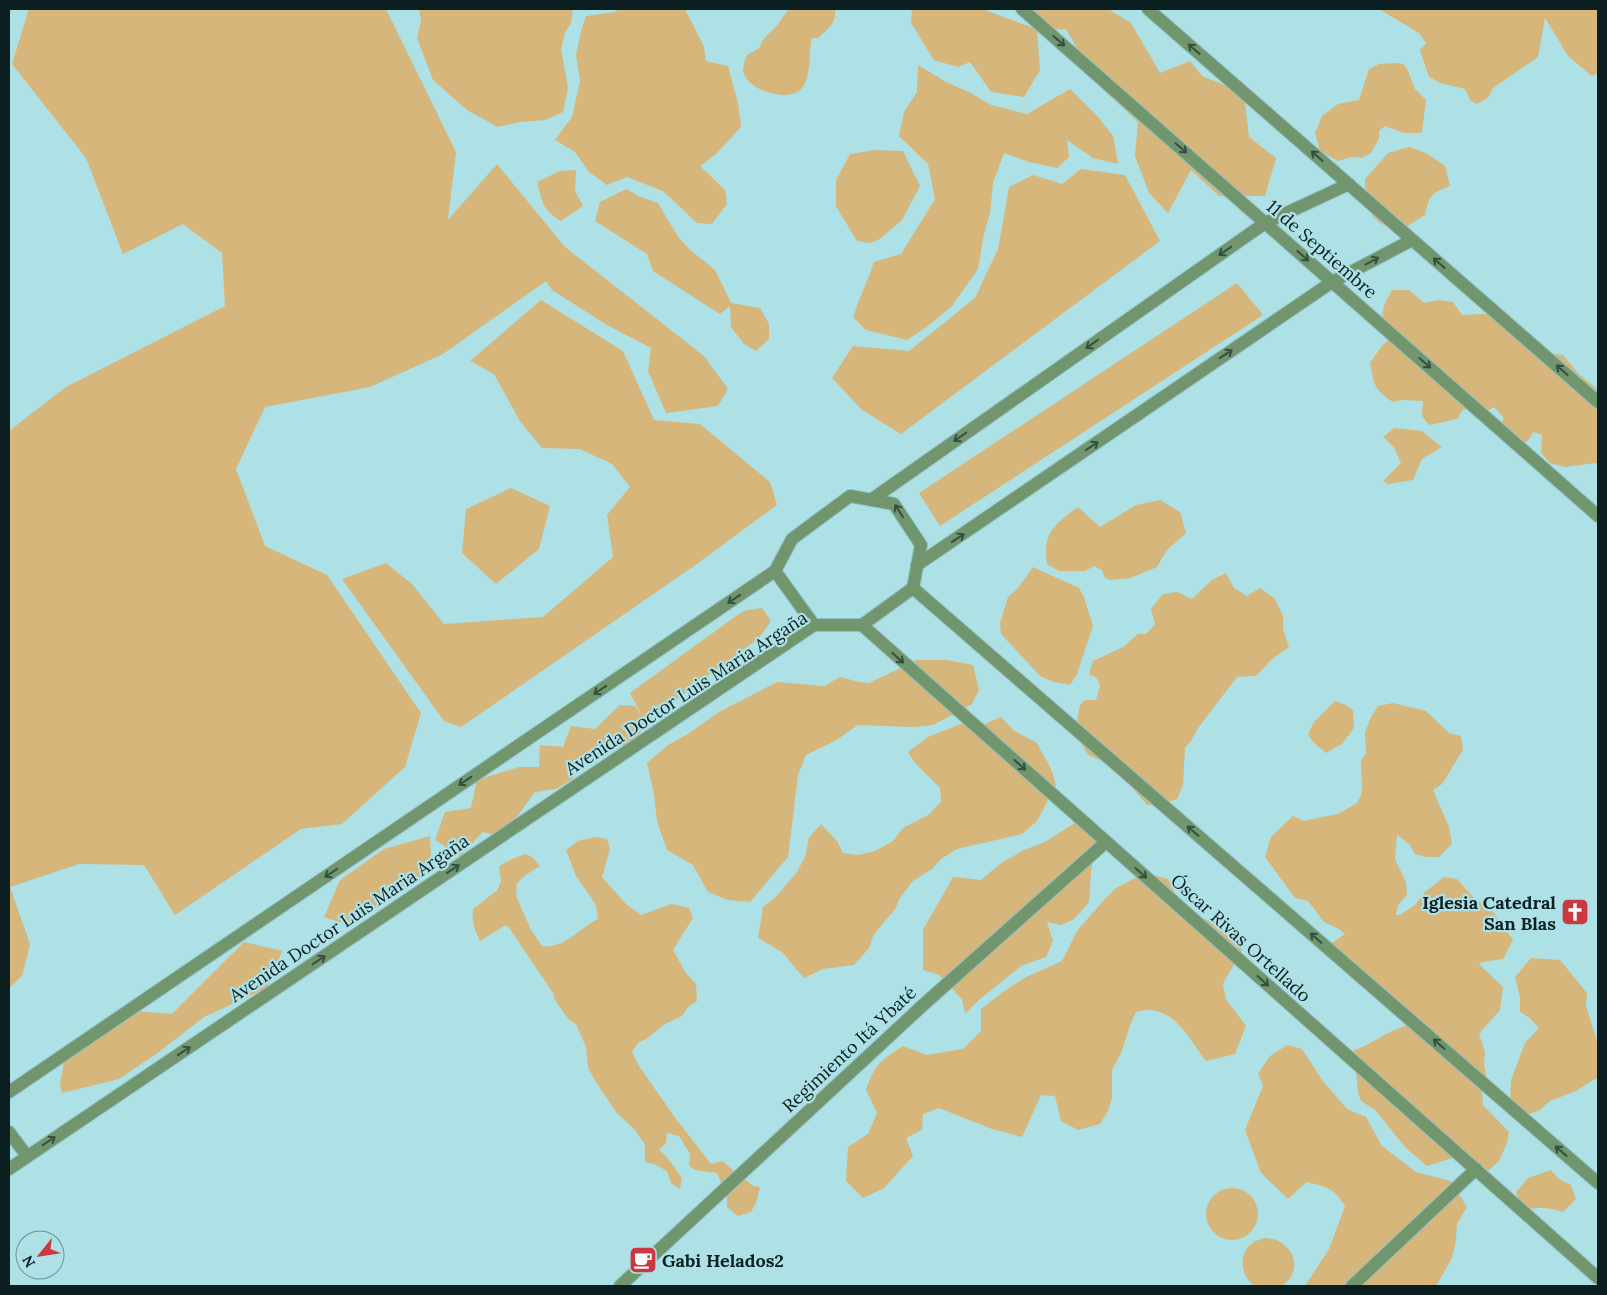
<svg xmlns="http://www.w3.org/2000/svg" width="1607" height="1295" font-family="Lora,serif">
  <style>
    .green { fill: #d6b67a }
    .lines { fill: none; stroke-linecap: round; stroke-linejoin: round }
    .minor-casing { stroke: #90bec3; stroke-width: 14 }
    .tertiary-casing { stroke: #90bec3; stroke-width: 14 }
    .minor { stroke: #71966e; stroke-width: 12 }
    .tertiary { stroke: #71966e; stroke-width: 12 }
    .oneway { stroke: #344f40 }
    .labels { text-anchor: middle; dominant-baseline: central; stroke-width: 4.5; stroke-linejoin: round; paint-order: stroke }
    .street-label { font-size: 18px; fill: #0b1f21; stroke: #ade1e6 }
    .poi-label { font-size: 18px; font-weight: bold; fill: #0b1f21; stroke: #ade1e6; text-anchor: end }
  </style>
  <rect width="100%" height="100%" fill="#ade1e6"/>
  <path class="green" d="M 29,9 L 386,9 L 456,152 L 448,220 L 497,164 L 565,247 L 704,356 L 728,389 L 718,406 L 666,413 L 648,371 L 651,348 L 607,325 L 552,290 L 546,281 L 443,354 L 370,387 L 265,407 L 236,469 L 265,546 L 327,575 L 421,713 L 405,767 L 342,824 L 301,829 L 175,915 L 144,865 L 79,864 L 10,887 L 30,944 L 22,976 L 9,988 L 9,431 L 66,387 L 225,306 L 222,253 L 183,224 L 123,254 L 86,158 L 12,64 Z
    M 419,9 L 573,9 L 571,23 L 565,33 L 561,49 L 568,88 L 563,112 L 545,120 L 520,122 L 498,127 L 467,110 L 433,80 L 417,38 L 421,20 Z
    M 619,9 L 685,9 L 704,47 L 706,61 L 728,66 L 738,103 L 741,127 L 716,154 L 700,166 L 725,190 L 727,204 L 712,224 L 697,223 L 663,191 L 627,177 L 607,185 L 589,172 L 575,152 L 555,140 L 572,117 L 580,81 L 576,54 L 582,28 L 586,16 L 615,12 Z
    M 789,9 L 835,9 C 837,23 828,29 818,38 L 812,38 C 808,53 812,78 801,89 C 788,103 746,90 743,71 C 743,69 744,63 745,60 C 746,53 754,52 759,48 C 761,45 762,41 765,38 C 767,35 770,33 773,30 C 779,24 783,16 789,9 Z
    M 912,9 L 982,9 L 1036,29 L 1029,9 L 1108,9 L 1131,23 L 1160,73 L 1190,61 L 1202,76 L 1244,93 L 1249,137 L 1276,158 L 1265,196 L 1219,196 L 1191,170 L 1168,213 L 1149,193 L 1135,156 L 1138,122 L 1098,85 L 1066,29 L 1037,30 L 1040,70 L 1024,97 L 991,92 L 970,62 L 958,67 L 934,60 L 911,23 Z
    M 1379,9 L 1598,9 L 1598,73 L 1592,76 L 1568,56 L 1545,18 L 1538,57 L 1493,88 L 1488,98 L 1477,104 L 1471,101 L 1465,89 L 1441,83 L 1429,77 L 1420,50 L 1426,43 L 1419,33 Z
    M 1395,63 L 1403,64 L 1407,69 L 1415,89 L 1426,100 L 1422,133 L 1404,133 L 1385,126 L 1379,131 L 1379,138 L 1371,153 L 1361,158 L 1351,157 L 1338,161 L 1320,151 L 1315,133 L 1322,116 L 1338,104 L 1359,100 L 1369,69 L 1379,64 Z
    M 918,65 L 946,82 L 971,93 L 991,105 L 1027,114 L 1070,89 L 1098,117 L 1113,136 L 1118,164 L 1093,158 L 1067,140 L 1069,157 L 1057,168 L 1029,162 L 1004,153 L 993,183 L 990,213 L 984,234 L 978,269 L 952,306 L 928,326 L 907,340 L 866,330 L 853,317 C 859,298 868,281 874,262 L 901,254 L 935,199 L 928,164 L 899,136 L 904,112 L 917,92 Z
    M 1409,147 L 1426,153 L 1445,166 L 1450,186 C 1431,193 1429,196 1425,215 L 1401,230 C 1370,226 1365,207 1365,179 L 1388,153 Z
    M 876,150 L 903,151 L 920,186 L 902,220 L 880,239 L 870,243 L 857,241 L 836,206 L 836,180 L 850,154 Z
    M 1081,169 L 1125,175 L 1160,241 L 901,434 L 862,410 L 832,378 L 853,346 L 909,351 L 975,298 L 998,249 L 1009,187 L 1033,175 L 1062,184 Z
    M 576,170 L 575,191 L 583,206 L 561,221 C 543,210 542,202 537,182 L 560,171 Z
    M 626,189 L 638,196 L 658,203 L 679,238 L 689,249 L 715,270 L 731,303 L 760,308 L 769,324 L 769,339 L 756,351 L 744,344 L 731,327 L 730,306 L 720,314 L 653,271 L 647,254 L 595,221 L 600,202 Z
    M 1237,283 L 1263,315 L 940,526 L 919,493 Z
    M 1392,290 L 1409,290 L 1424,303 L 1438,300 L 1453,302 L 1462,315 L 1504,313 L 1510,326 L 1529,350 L 1563,355 L 1577,372 L 1598,390 L 1598,465 L 1596,463 L 1565,467 L 1550,463 L 1541,453 L 1542,435 L 1533,432 L 1528,441 L 1517,443 L 1498,428 L 1504,418 L 1494,407 L 1486,411 L 1463,409 L 1457,419 L 1429,425 L 1422,416 L 1423,401 L 1401,400 L 1393,402 C 1374,390 1374,384 1370,363 L 1381,347 L 1392,336 C 1378,317 1381,310 1392,290 Z
    M 541,300 L 623,351 L 654,420 L 700,424 L 770,482 L 777,505 L 694,566 L 461,727 L 444,721 L 342,579 L 386,563 L 413,585 L 444,624 L 543,617 L 613,557 L 607,515 L 630,487 L 612,464 L 580,449 L 542,448 L 520,421 L 494,374 L 470,361 Z
    M 1394,428 L 1422,431 L 1442,447 L 1422,459 L 1413,480 L 1388,484 L 1383,481 L 1401,463 L 1394,447 L 1383,437 Z
    M 511,488 L 550,506 L 539,549 L 496,584 L 462,553 L 466,509 Z
    M 1160,500 L 1180,512 L 1186,533 L 1167,550 L 1157,567 L 1131,578 L 1111,580 L 1105,578 L 1102,570 L 1094,566 L 1085,571 L 1059,571 L 1047,564 C 1042,534 1055,523 1078,507 L 1100,527 L 1136,505 Z
    M 1033,567 L 1079,588 L 1084,597 L 1093,626 L 1077,674 L 1070,685 L 1054,682 L 1040,676 L 1001,634 L 1000,623 L 1008,597 L 1018,588 Z
    M 1226,573 L 1234,588 L 1247,596 L 1260,588 L 1274,598 L 1283,615 L 1283,629 L 1289,647 L 1272,659 L 1256,676 L 1237,677 L 1198,728 L 1191,741 L 1185,748 L 1183,785 L 1177,799 L 1158,805 L 1147,805 L 1134,790 L 1118,768 L 1088,755 L 1075,732 L 1080,705 L 1085,700 L 1096,700 L 1100,686 L 1097,678 L 1089,674 L 1093,661 L 1123,647 L 1138,634 L 1146,634 L 1155,624 L 1151,609 L 1163,594 L 1177,592 L 1192,599 L 1212,580 Z
    M 762,608 L 771,621 L 759,638 L 646,722 L 633,745 L 608,747 L 591,760 L 574,769 L 573,779 L 556,789 L 535,792 L 502,837 L 483,832 L 460,856 L 435,840 L 445,812 L 471,808 L 477,780 L 519,767 L 539,767 L 540,745 L 563,747 L 571,726 L 595,729 L 620,705 L 635,706 L 642,716 L 630,693 L 743,611 Z
    M 917,660 L 947,660 L 973,665 L 979,690 L 972,704 L 960,711 L 933,725 L 912,727 L 858,725 L 835,741 L 806,755 L 798,775 L 788,857 L 750,902 L 728,900 L 708,892 L 693,865 L 667,850 L 657,821 L 654,794 L 647,763 L 668,745 L 688,734 L 719,712 L 777,682 L 824,686 L 840,677 L 859,682 L 869,683 Z
    M 1335,701 L 1344,704 L 1353,710 L 1354,728 L 1342,744 L 1326,753 L 1313,742 L 1308,734 L 1314,722 Z
    M 1393,703 L 1426,711 L 1449,733 L 1461,736 L 1463,750 L 1442,784 L 1433,790 L 1449,827 L 1452,844 L 1439,857 L 1427,857 L 1415,854 L 1409,844 L 1397,835 L 1395,859 L 1406,882 L 1407,895 L 1398,905 L 1396,915 L 1400,915 L 1415,905 L 1425,892 L 1444,877 L 1457,879 L 1473,897 L 1493,912 L 1513,940 L 1503,959 L 1483,962 L 1479,964 L 1503,987 L 1500,1010 L 1479,1034 L 1485,1052 L 1484,1063 L 1488,1085 L 1482,1089 L 1483,1105 L 1509,1132 L 1507,1143 L 1499,1161 L 1489,1170 L 1463,1166 L 1453,1158 L 1427,1166 L 1405,1147 L 1375,1110 L 1361,1101 L 1358,1092 L 1354,1050 C 1365,1047 1373,1041 1383,1036 C 1393,1030 1405,1026 1416,1022 L 1329,945 L 1345,934 L 1339,929 L 1324,922 L 1308,901 L 1295,898 L 1265,857 L 1271,837 L 1293,816 L 1304,821 L 1318,818 L 1338,814 L 1357,803 L 1362,793 L 1361,761 L 1366,753 L 1365,732 L 1371,717 L 1378,706 Z
    M 1001,717 L 1013,730 L 1037,743 L 1052,771 L 1056,785 L 1037,821 L 1022,834 L 957,849 L 941,859 L 932,869 L 913,881 L 900,898 L 895,909 L 874,934 L 869,948 L 854,965 L 823,969 L 804,978 L 782,952 L 758,938 L 763,907 L 776,897 L 797,872 L 805,857 L 809,838 L 821,824 L 837,841 L 843,853 L 858,855 L 875,851 L 893,841 L 903,828 L 928,815 L 941,802 L 940,788 L 915,763 L 908,752 L 928,737 L 966,722 L 983,725 Z
    M 1081,819 L 1098,831 L 1091,871 L 1089,902 L 1074,919 L 1061,925 L 1047,922 L 1053,941 L 1046,957 L 1021,966 L 980,999 L 965,1014 L 962,999 L 939,975 L 923,970 L 923,930 L 953,877 L 981,880 L 1001,863 L 1024,850 L 1045,842 Z
    M 430,836 L 432,871 L 388,898 L 352,926 L 324,917 L 340,880 L 384,849 Z
    M 595,837 L 607,839 L 610,849 L 602,877 L 626,904 L 641,915 L 672,904 L 689,908 L 693,918 L 673,950 L 686,973 L 696,984 L 697,1001 L 688,1007 L 682,1016 L 665,1024 L 646,1039 L 638,1043 L 632,1052 L 639,1066 L 676,1119 L 711,1164 L 722,1161 L 753,1186 L 760,1187 L 756,1203 L 751,1212 L 738,1216 L 727,1207 L 727,1197 L 717,1173 L 695,1170 L 689,1166 L 690,1154 L 679,1136 L 667,1133 L 666,1143 L 659,1150 L 667,1157 L 682,1178 L 680,1189 L 671,1183 L 667,1171 L 654,1164 L 645,1162 L 645,1145 L 636,1131 L 616,1112 L 596,1082 L 588,1068 L 586,1047 L 576,1024 L 569,1020 L 555,1000 L 553,993 L 508,926 L 504,926 L 480,941 C 474,927 472,924 473,909 C 482,903 488,896 497,891 L 501,881 L 499,866 L 512,859 L 526,854 L 533,858 L 540,866 L 527,874 L 517,883 L 516,896 L 531,930 L 542,946 C 563,950 581,927 598,919 L 596,905 L 576,876 L 566,850 L 578,841 Z
    M 1145,873 L 1168,879 L 1182,908 L 1215,924 L 1235,926 L 1242,950 L 1223,984 L 1226,999 L 1246,1026 L 1235,1054 L 1206,1061 C 1191,1042 1179,1014 1152,1010 C 1147,1009 1141,1011 1136,1012 L 1130,1025 L 1122,1051 L 1112,1070 L 1112,1098 L 1108,1111 L 1100,1124 L 1078,1130 L 1061,1121 L 1055,1096 L 1041,1095 L 1022,1137 L 992,1129 L 939,1108 L 923,1114 L 922,1130 L 906,1138 L 913,1156 L 884,1188 L 863,1198 L 846,1181 L 848,1147 L 868,1134 L 877,1113 L 866,1090 C 876,1062 879,1062 903,1046 L 927,1055 L 963,1049 L 981,1031 L 981,1009 L 1003,992 L 1026,977 L 1062,961 L 1077,931 L 1104,900 L 1116,888 Z
    M 244,942 L 282,951 L 267,988 L 204,1017 L 159,1052 L 119,1079 L 62,1093 L 60,1084 L 66,1051 L 101,1021 L 124,1010 L 172,1014 Z
    M 1531,958 L 1560,960 L 1587,993 L 1586,1006 L 1598,1044 L 1598,1077 L 1576,1091 L 1550,1101 L 1540,1110 L 1524,1116 L 1510,1104 L 1511,1080 L 1525,1043 L 1539,1028 L 1530,1018 L 1520,1012 L 1520,997 L 1515,977 Z
    M 1287,1045 L 1302,1049 L 1322,1080 L 1347,1109 L 1366,1117 L 1382,1146 L 1416,1172 L 1451,1181 L 1467,1207 L 1457,1224 L 1456,1240 L 1452,1258 L 1436,1286 L 1305,1286 L 1329,1249 L 1345,1206 C 1334,1188 1327,1187 1307,1182 L 1288,1199 L 1261,1173 L 1245,1130 L 1263,1086 L 1258,1074 L 1270,1056 Z
    M 1551,1170 L 1559,1179 L 1571,1185 L 1576,1199 L 1563,1212 C 1550,1207 1537,1207 1523,1210 L 1516,1192 L 1528,1178 Z
    M1206 1214a26 26 0 1 1 52 0a26 26 0 1 1-52 0Z
    M 1264,1238 C 1292,1238 1306,1269 1282,1286 L 1255,1286 C 1241,1277 1238,1256 1250,1245 C 1254,1241 1259,1240 1264,1238 Z"/>
  <g class="lines">
    <defs>
      <path id="minor" d="M 1022,9 L 1598,516
        M 1148,9 L 1598,402
        M 871,500 L 1265,223 L 1349,184
        M 917,565 L 1332,282 L 1412,240
        M 620,1286 L 922,1006 L 1106,842
        M 1352,1286 L 1476,1169"/>
      <path id="tertiary" d="M 775,571 L 814,625
        M 913,588 L 1598,1183
        M 862,625 L 1598,1278
        M 9,1092 L 775,571 L 792,539 L 850,496 L 894,504 L 921,545 L 913,588 L 862,625 L 814,625 L 9,1169
        M 9,1132 L 27,1156"/>
    </defs>
    <use href="#minor" class="minor-casing"/>
    <use href="#tertiary" class="tertiary-casing"/>
    <use href="#minor" class="minor"/>
    <use href="#tertiary" class="tertiary"/>
  </g>
  <defs><path id="oneway-shaft" d="M-6 0H5M1.5-3L5.5 0L1.5 3" fill="none" stroke-width="1.6" stroke-linecap="round" stroke-linejoin="round" transform="scale(1.25)"/></defs>
  <g class="oneway">
    <use href="#oneway-shaft" transform="translate(1059 41) rotate(41)"/>
    <use href="#oneway-shaft" transform="translate(1194 49) rotate(-139)"/>
    <use href="#oneway-shaft" transform="translate(1181 148) rotate(41)"/>
    <use href="#oneway-shaft" transform="translate(1317 156) rotate(-139)"/>
    <use href="#oneway-shaft" transform="translate(1225 251) rotate(145)"/>
    <use href="#oneway-shaft" transform="translate(1303 256) rotate(41)"/>
    <use href="#oneway-shaft" transform="translate(1372 261) rotate(-28)"/>
    <use href="#oneway-shaft" transform="translate(1439 263) rotate(-139)"/>
    <use href="#oneway-shaft" transform="translate(1092 344) rotate(145)"/>
    <use href="#oneway-shaft" transform="translate(1226 354) rotate(-34)"/>
    <use href="#oneway-shaft" transform="translate(1425 363) rotate(41)"/>
    <use href="#oneway-shaft" transform="translate(1562 370) rotate(-139)"/>
    <use href="#oneway-shaft" transform="translate(960 437) rotate(145)"/>
    <use href="#oneway-shaft" transform="translate(1092 446) rotate(-34)"/>
    <use href="#oneway-shaft" transform="translate(899 511) rotate(-123)"/>
    <use href="#oneway-shaft" transform="translate(958 538) rotate(-34)"/>
    <use href="#oneway-shaft" transform="translate(734 599) rotate(146)"/>
    <use href="#oneway-shaft" transform="translate(898 658) rotate(42)"/>
    <use href="#oneway-shaft" transform="translate(600 690) rotate(146)"/>
    <use href="#oneway-shaft" transform="translate(1020 765) rotate(42)"/>
    <use href="#oneway-shaft" transform="translate(465 781) rotate(146)"/>
    <use href="#oneway-shaft" transform="translate(1193 831) rotate(-139)"/>
    <use href="#oneway-shaft" transform="translate(453 869) rotate(-34)"/>
    <use href="#oneway-shaft" transform="translate(331 873) rotate(146)"/>
    <use href="#oneway-shaft" transform="translate(1141 873) rotate(42)"/>
    <use href="#oneway-shaft" transform="translate(1316 938) rotate(-139)"/>
    <use href="#oneway-shaft" transform="translate(319 960) rotate(-34)"/>
    <use href="#oneway-shaft" transform="translate(1263 981) rotate(42)"/>
    <use href="#oneway-shaft" transform="translate(1439 1044) rotate(-139)"/>
    <use href="#oneway-shaft" transform="translate(184 1051) rotate(-34)"/>
    <use href="#oneway-shaft" transform="translate(49 1141) rotate(-34)"/>
    <use href="#oneway-shaft" transform="translate(1561 1151) rotate(-139)"/>
  </g>
  <defs>
    <symbol id="church-square" viewBox="-11 -11 22 22"><rect x="-9" y="-9" width="18" height="18" rx="4" fill="#c9393f" stroke="#ade1e6"/><path d="M-1.2-6h2.4v3.5h3.3v2.4h-3.3V6h-2.4V-.1h-3.3v-2.4h3.3Z" fill="#fff"/></symbol>
    <symbol id="cafe-square" viewBox="-11 -11 22 22"><rect x="-9" y="-9" width="18" height="18" rx="4" fill="#c9393f" stroke="#ade1e6"/><path d="M-5.5-4.5H6V0H3Q3 3.5 0 3.5H-2.5Q-5.5 3.5-5.5 0ZM3-3.2v2h1.7v-2ZM-6 4.5H4V6H-6Z" fill="#fff"/></symbol>
  </defs>
  <g fill-rule="evenodd">
    <use href="#church-square" x="1559" y="896" width="32" height="32"/>
    <use href="#cafe-square" x="627" y="1244" width="32" height="32"/>
  </g>
  <g class="labels">
    <g class="street-label">
      <text transform="translate(1322 249) rotate(41)">11 de Septiembre</text>
      <text transform="translate(686 693) rotate(-33)">Avenida Doctor Luis Maria Argaña</text>
      <text transform="translate(349 918) rotate(-34)">Avenida Doctor Luis Maria Argaña</text>
      <text transform="translate(1241 938) rotate(42)">Óscar Rivas Ortellado</text>
      <text transform="translate(849 1049) rotate(-43)">Regimiento Itá Ybaté</text>
    </g>
    <g class="poi-label">
      <text x="1556" y="902">Iglesia Catedral<tspan x="1556" dy="21">San Blas</tspan></text>
      <text x="662" y="1260" text-anchor="start">Gabi Helados2</text>
    </g>
  </g>
  <rect width="1607" height="1295" fill="none" stroke="#0b1f21" stroke-width="20"/>
  <g transform="translate(40 1255) rotate(240)"><circle r="24" fill="#ade1e6" stroke="#6c9397"/>
  <path d="M0-4L9 19L0 12L-9 19Z" fill="#c9393f"/>
  <text y="-8" font-size="14" font-weight="bold" text-anchor="middle" fill="#0b1f21">N</text>
  </g>
</svg>
